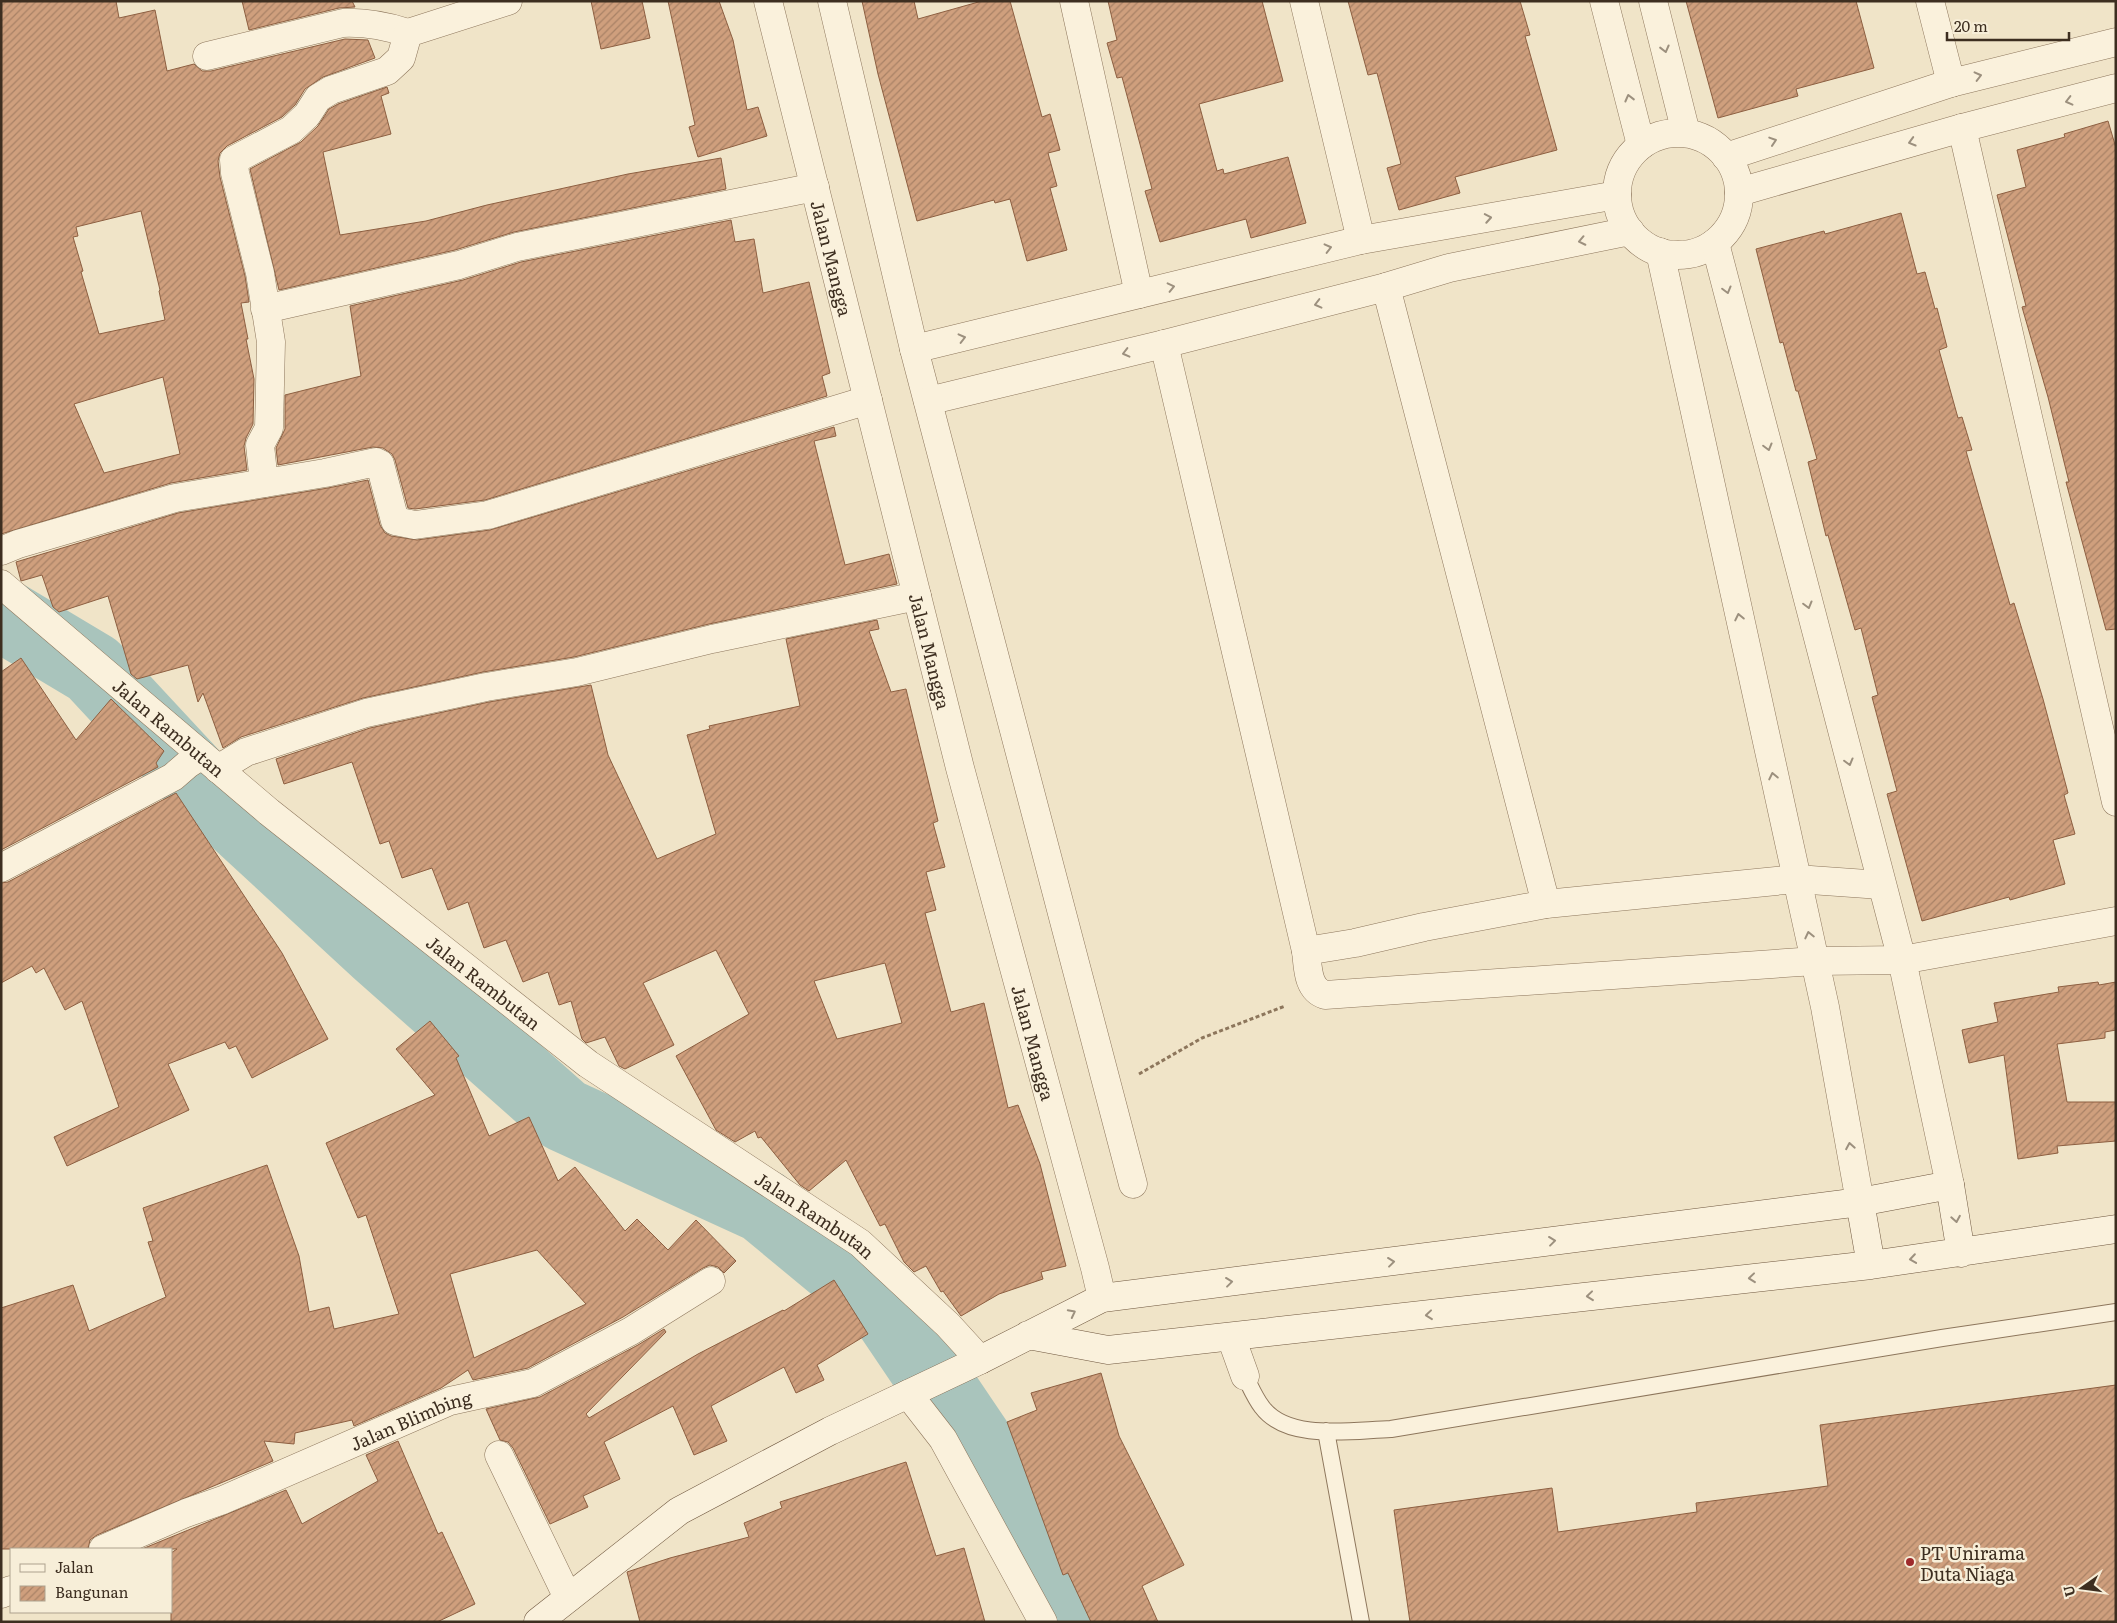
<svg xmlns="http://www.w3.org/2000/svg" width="2117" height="1623" font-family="Literata,serif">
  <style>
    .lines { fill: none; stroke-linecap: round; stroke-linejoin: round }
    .river { stroke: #a9c4bc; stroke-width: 74 }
    .building { fill: url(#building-hatch); stroke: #8d5f41; fill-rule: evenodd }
    .lane-casing { stroke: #8d765c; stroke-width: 18 }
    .street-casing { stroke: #8d765c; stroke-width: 29 }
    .secondary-casing { stroke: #6f573f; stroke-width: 29 }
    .path { stroke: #8d765c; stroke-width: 3; stroke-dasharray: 4 2.5; stroke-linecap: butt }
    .lane { stroke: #faf1dc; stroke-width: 16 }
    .street { stroke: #faf1dc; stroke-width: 28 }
    .secondary { stroke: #faf1dc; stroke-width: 28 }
    .oneway { stroke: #9c907e }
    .poi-dot { fill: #9e2a2b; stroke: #f7eed8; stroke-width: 2 }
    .labels { text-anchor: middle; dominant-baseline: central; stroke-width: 5; stroke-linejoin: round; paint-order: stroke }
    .street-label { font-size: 18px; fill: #3d2e20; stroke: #f7eed8 }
    .poi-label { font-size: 18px; fill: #3d2e20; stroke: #f7eed8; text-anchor: start }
  </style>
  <defs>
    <pattern id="building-hatch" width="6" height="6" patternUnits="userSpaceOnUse" patternTransform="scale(1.25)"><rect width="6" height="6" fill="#cf9f7d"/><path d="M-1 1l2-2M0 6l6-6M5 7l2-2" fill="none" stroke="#a98266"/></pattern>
  </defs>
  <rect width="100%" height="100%" fill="#f0e4c8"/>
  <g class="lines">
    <path class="river" d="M 1,614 L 93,669 L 211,796 L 379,951 L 564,1115 L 763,1206 L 885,1307 L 1016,1501 L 1074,1622"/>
  </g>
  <path class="building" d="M 1,1 L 116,1 L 119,18 L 155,10 L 167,71 L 194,64 L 202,71 L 211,71 L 345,39 L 368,40 L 375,58 L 323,77 L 305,89 L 295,105 L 282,117 L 227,146 L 220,153 L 218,161 L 220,177 L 245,276 L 249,302 L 241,303 L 248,339 L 246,339 L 254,379 L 253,424 L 246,438 L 244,446 L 247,470 L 171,483 L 1,534 ZM 141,211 L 160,290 L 159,291 L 165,320 L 99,334 L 81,272 L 83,271 L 73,237 L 78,236 L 76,227 ZM 163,377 L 180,454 L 104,473 L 74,404 Z
    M 242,1 L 352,1 L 355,7 L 339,8 L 249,30 Z
    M 591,1 L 642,1 L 650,38 L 601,49 Z
    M 668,1 L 719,1 L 733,40 L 747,110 L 758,107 L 767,136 L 698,157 L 689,127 L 695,125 Z
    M 862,1 L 914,1 L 918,19 L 982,1 L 1010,1 L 1042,117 L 1050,114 L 1060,150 L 1048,153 L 1057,186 L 1050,188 L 1067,250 L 1027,261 L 1010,199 L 995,203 L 994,200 L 917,221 L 878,74 Z
    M 1108,1 L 1262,1 L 1283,81 L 1199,104 L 1217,171 L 1223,169 L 1224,174 L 1288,157 L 1306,223 L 1251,238 L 1246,219 L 1160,242 L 1145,191 L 1152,189 L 1122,77 L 1117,78 L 1107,43 L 1117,40 Z
    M 1348,1 L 1520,1 L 1530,35 L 1525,36 L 1557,150 L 1455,177 L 1460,193 L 1399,210 L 1387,168 L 1401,164 L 1377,73 L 1368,75 Z
    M 1686,1 L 1856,1 L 1874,68 L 1796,89 L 1798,96 L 1718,118 Z
    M 387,87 L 389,93 L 381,96 L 391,134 L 323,152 L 340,235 L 426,221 L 487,205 L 628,174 L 721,158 L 726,189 L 514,232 L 455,250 L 279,290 L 250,169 L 301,142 L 318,126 L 329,109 L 338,104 Z
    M 2108,121 L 2116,148 L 2116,629 L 2106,630 L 2066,482 L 2069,482 L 2048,397 L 2022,307 L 2026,306 L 1997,195 L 2026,187 L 2017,150 L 2065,137 L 2064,134 Z
    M 1901,213 L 1917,274 L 1925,272 L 1935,309 L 1937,308 L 1947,347 L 1939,350 L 1958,418 L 1962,417 L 1972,450 L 1966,451 L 2010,605 L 2014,603 L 2043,699 L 2068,793 L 2064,795 L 2075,834 L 2053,840 L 2065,884 L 2010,900 L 2009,897 L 1922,921 L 1887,794 L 1897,791 L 1872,697 L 1878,695 L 1861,628 L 1855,630 L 1828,535 L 1826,536 L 1808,462 L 1817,459 L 1798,391 L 1796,391 L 1783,342 L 1780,343 L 1756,249 L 1824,231 L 1825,234 Z
    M 731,220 L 735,242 L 754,239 L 763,293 L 809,282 L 830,373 L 822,376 L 827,396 L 485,500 L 415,509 L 408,508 L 395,460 L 392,454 L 383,448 L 373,447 L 278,465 L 276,448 L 285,429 L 285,395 L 361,376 L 350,306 L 463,280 L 521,262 Z
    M 834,427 L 836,436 L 814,441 L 845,565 L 889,554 L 897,584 L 709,624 L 574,657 L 483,672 L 363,698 L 241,737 L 223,748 L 203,693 L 198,702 L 188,665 L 137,679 L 131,674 L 108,596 L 59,612 L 53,607 L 42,575 L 21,581 L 16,562 L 178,513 L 328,488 L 368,480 L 380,525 L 385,533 L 391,536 L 417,540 L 490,530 Z
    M 877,620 L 879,629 L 869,631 L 891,692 L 906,689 L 938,821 L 933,823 L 945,867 L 926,872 L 936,910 L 925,913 L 951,1012 L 984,1003 L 1008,1108 L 1018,1105 L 1028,1132 L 1040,1164 L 1066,1266 L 1041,1272 L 1043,1279 L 999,1294 L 961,1316 L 943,1291 L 941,1292 L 926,1266 L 914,1272 L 904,1262 L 885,1224 L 880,1226 L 846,1160 L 809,1191 L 800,1185 L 761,1137 L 758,1138 L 755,1131 L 735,1142 L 716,1130 L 676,1056 L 749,1014 L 716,950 L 643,983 L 674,1045 L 625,1069 L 619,1066 L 605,1037 L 586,1043 L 582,1039 L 571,1001 L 559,1005 L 548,972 L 523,982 L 506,940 L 484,948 L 468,902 L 448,910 L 432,868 L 402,878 L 389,841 L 380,844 L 352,762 L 284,784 L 276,759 L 370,728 L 489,702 L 591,685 L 608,755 L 657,859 L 716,834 L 687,735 L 710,729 L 709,726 L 800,706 L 786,639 ZM 885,963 L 902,1023 L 837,1039 L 814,981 Z
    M 21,658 L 76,740 L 111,699 L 164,751 L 156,763 L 158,767 L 1,850 L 1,672 Z
    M 176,793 L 282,953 L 328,1039 L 252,1078 L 236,1046 L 229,1049 L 225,1042 L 168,1064 L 189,1110 L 67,1166 L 54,1137 L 119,1107 L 82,1001 L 65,1010 L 44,968 L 36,973 L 32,966 L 1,983 L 1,883 L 8,882 Z
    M 2098,982 L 2099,985 L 2116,982 L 2116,1030 L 2105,1032 L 2105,1038 L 2057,1044 L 2067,1102 L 2116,1102 L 2116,1141 L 2057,1146 L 2058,1153 L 2018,1159 L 2004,1055 L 1969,1063 L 1962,1030 L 1998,1022 L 1994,1003 L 2059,992 L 2058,987 Z
    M 430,1021 L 459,1056 L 456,1058 L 489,1136 L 529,1117 L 558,1181 L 575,1167 L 625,1231 L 637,1219 L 668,1250 L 696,1220 L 736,1261 L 724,1273 L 718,1267 L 710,1265 L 703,1268 L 623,1317 L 528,1368 L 473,1380 L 468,1370 L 441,1388 L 354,1426 L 352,1420 L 295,1433 L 294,1444 L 264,1441 L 273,1461 L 97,1535 L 90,1540 L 88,1549 L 1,1549 L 1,1308 L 73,1285 L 89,1331 L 166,1297 L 148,1242 L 153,1241 L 143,1208 L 267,1165 L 299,1256 L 309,1312 L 329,1307 L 334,1329 L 399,1314 L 366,1215 L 358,1218 L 326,1143 L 435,1095 L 396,1049 ZM 537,1250 L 586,1304 L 474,1358 L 450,1274 Z
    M 834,1280 L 868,1334 L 817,1365 L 824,1380 L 796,1393 L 784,1367 L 711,1406 L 727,1441 L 694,1455 L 673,1406 L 604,1442 L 620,1479 L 583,1496 L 588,1507 L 550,1524 L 513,1448 L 508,1442 L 500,1440 L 486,1409 L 540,1397 L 638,1345 L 664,1329 L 666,1332 L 586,1414 L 589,1418 L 698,1354 L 783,1310 L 784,1311 Z
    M 1101,1373 L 1119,1436 L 1184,1565 L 1142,1586 L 1158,1622 L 1091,1622 L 1068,1573 L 1063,1575 L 1007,1422 L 1037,1410 L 1031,1393 Z
    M 2116,1385 L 2116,1622 L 1410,1622 L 1394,1510 L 1552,1488 L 1558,1532 L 1697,1512 L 1696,1503 L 1828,1486 L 1820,1425 Z
    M 398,1441 L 438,1534 L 442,1532 L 475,1604 L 437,1622 L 171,1622 L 171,1553 L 177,1549 L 142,1549 L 286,1490 L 302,1524 L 378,1481 L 366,1455 Z
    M 906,1462 L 936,1556 L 964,1548 L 985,1622 L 640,1622 L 627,1572 L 670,1558 L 749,1537 L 744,1523 L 782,1508 L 780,1502 Z"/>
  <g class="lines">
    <defs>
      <path id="lane" d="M 1245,1376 C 1250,1386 1255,1398 1262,1407 C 1288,1442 1353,1430 1391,1429 L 1942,1338 L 2116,1312
        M 1326,1431 L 1361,1622"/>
      <g id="street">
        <path id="s1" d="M 768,1 L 960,768 L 1095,1268 L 1102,1298"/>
        <path d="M 832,1 L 914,349 L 1133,1184"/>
        <path d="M 1074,1 L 1139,294"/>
        <path d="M 1304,1 L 1361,240"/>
        <path d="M 1604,1 L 1641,145"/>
        <path d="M 1653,1 L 1686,133"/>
        <path d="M 1930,1 L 1951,83"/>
        <path d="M 207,56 L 343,23 C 366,22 386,26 408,33"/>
        <path d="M 1962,128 L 2116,802"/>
        <circle cx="1678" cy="194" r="61"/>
        <path d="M 1726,157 L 1951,83 L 2116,42"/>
        <path d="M 1739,192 L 1962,128 L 2116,88"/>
        <path d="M 1715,243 L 1902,960 L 1950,1185"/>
        <path d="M 1660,252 L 1825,1007 L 1860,1202"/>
        <path d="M 1386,287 L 1546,904"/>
        <path d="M 265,309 L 459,265 L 517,247 L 815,187"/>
        <path d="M 1164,344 L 1306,951"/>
        <path d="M 914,349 L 1361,240 L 1617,195"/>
        <path d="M 928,401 L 1164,344 L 1386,287 L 1449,268 L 1630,231"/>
        <path d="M 264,483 L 260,445 L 269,428 L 271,342 L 260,273 L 235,173 L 234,160 L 291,130 L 307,115 L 318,98 L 331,90 L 387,71 L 401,58 L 408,33 L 508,1"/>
        <path d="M 1,551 L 18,544 L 175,498 L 325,473 L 376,462 L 380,464 L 395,521 L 415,525 L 488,515 L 868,400"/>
        <path id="s2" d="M 1,584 L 269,812 L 588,1064 L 860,1243 L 948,1325 L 980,1360"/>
        <path d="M 218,769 L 246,752 L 366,713 L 486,687 L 577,672 L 712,639 L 917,596"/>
        <path d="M 1,868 L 173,777 L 188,764 L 202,755"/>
        <path d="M 1881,885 L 1796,879 L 1546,904 L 1424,927 L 1355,943 L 1306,951 C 1308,967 1307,989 1325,995 L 1815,961 L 1902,960 L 2116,921"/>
        <path d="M 1231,1337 L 1245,1376"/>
        <path d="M 908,1394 L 943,1439 L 1043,1622"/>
        <path d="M 499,1455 L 568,1598"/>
        <path id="s3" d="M 103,1549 L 186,1513 L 223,1500 L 450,1401 L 533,1383 L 631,1331 L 711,1281"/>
        <path d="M 1,1594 L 11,1590"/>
      </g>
      <path id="secondary" d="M 1860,1202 L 1871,1265
        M 1028,1335 L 1108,1350 L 1871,1265 L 2116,1229
        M 538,1622 L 679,1511 L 830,1431 L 980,1360 L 1102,1298 L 1860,1202 L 1950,1185 L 1961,1253"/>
    </defs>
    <use href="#lane" class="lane-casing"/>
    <use href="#street" class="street-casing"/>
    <use href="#secondary" class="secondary-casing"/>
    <path class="path" d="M 1139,1074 L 1202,1038 L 1285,1006"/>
    <use href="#lane" class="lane"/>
    <use href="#street" class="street"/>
    <use href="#secondary" class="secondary"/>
  </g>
  <defs><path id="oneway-chevron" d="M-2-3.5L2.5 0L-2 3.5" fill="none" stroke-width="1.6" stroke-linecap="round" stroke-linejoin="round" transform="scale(1.25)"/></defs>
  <g class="oneway">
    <use href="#oneway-chevron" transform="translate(1665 49) rotate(76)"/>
    <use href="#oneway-chevron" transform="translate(1978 76) rotate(-14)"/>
    <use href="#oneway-chevron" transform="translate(1629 98) rotate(-104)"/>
    <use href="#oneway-chevron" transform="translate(2069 101) rotate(166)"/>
    <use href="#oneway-chevron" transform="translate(1773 141) rotate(-18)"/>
    <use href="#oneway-chevron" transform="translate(1912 142) rotate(164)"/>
    <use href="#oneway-chevron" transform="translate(1488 218) rotate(-10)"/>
    <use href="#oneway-chevron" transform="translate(1582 241) rotate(168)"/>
    <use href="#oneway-chevron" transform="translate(1328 248) rotate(-14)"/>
    <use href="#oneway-chevron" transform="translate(1171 287) rotate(-13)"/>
    <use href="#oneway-chevron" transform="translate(1727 290) rotate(75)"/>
    <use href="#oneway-chevron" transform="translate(1318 304) rotate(166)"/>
    <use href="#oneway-chevron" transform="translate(962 338) rotate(-14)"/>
    <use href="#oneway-chevron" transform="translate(1126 353) rotate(166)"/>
    <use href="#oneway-chevron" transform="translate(1768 447) rotate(75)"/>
    <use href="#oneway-chevron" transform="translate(1808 605) rotate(75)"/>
    <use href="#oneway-chevron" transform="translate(1739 617) rotate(-102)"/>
    <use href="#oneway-chevron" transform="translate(1849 762) rotate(75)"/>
    <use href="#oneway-chevron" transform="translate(1773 776) rotate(-102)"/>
    <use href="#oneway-chevron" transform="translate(1809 935) rotate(-103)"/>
    <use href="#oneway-chevron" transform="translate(1850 1146) rotate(-100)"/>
    <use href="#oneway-chevron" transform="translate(1956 1219) rotate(80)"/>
    <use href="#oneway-chevron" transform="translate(1552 1241) rotate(-7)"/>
    <use href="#oneway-chevron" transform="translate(1913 1259) rotate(172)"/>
    <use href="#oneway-chevron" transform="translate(1391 1262) rotate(-7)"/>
    <use href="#oneway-chevron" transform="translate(1752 1278) rotate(174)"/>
    <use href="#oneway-chevron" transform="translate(1229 1282) rotate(-7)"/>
    <use href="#oneway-chevron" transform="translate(1590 1296) rotate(174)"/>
    <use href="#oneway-chevron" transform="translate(1072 1313) rotate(-27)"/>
    <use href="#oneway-chevron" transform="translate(1429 1315) rotate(174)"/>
  </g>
  <circle class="poi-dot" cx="1910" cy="1562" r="5"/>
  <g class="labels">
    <g class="street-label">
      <text stroke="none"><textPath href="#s1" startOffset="265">Jalan Mangga</textPath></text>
      <text stroke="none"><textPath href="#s1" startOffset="670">Jalan Mangga</textPath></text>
      <text stroke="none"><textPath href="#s2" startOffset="221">Jalan Rambutan</textPath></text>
      <text stroke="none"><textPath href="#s2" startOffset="626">Jalan Rambutan</textPath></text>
      <text stroke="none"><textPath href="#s1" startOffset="1075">Jalan Mangga</textPath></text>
      <text stroke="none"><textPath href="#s2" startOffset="1031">Jalan Rambutan</textPath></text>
      <text stroke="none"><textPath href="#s3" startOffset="334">Jalan Blimbing</textPath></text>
    </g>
    <g class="poi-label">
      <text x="1920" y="1552">PT Unirama<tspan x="1920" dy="21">Duta Niaga</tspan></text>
    </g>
  </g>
  <rect width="2117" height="1623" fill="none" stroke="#3d2e20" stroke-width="5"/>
  <rect x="10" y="1548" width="162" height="65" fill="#f7eed8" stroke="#ada18e"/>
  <rect x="20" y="1564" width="25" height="8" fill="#faf1dc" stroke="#ada18e"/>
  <text x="55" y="1573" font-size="15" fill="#3d2e20">Jalan</text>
  <rect x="20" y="1586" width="25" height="15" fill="url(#building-hatch)" stroke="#ada18e"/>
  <text x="55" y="1598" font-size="15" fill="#3d2e20">Bangunan</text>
  <g transform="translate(2082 1588) rotate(256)" stroke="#f7eed8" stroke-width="4" paint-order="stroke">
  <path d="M0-4L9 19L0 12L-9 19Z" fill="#3d2e20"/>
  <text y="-8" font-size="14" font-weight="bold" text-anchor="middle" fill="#3d2e20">U</text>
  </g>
  <path d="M1947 32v8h122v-8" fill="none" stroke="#3d2e20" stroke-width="2.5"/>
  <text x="1954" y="32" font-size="15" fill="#3d2e20" stroke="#f7eed8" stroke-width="4" paint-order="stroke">20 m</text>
</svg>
